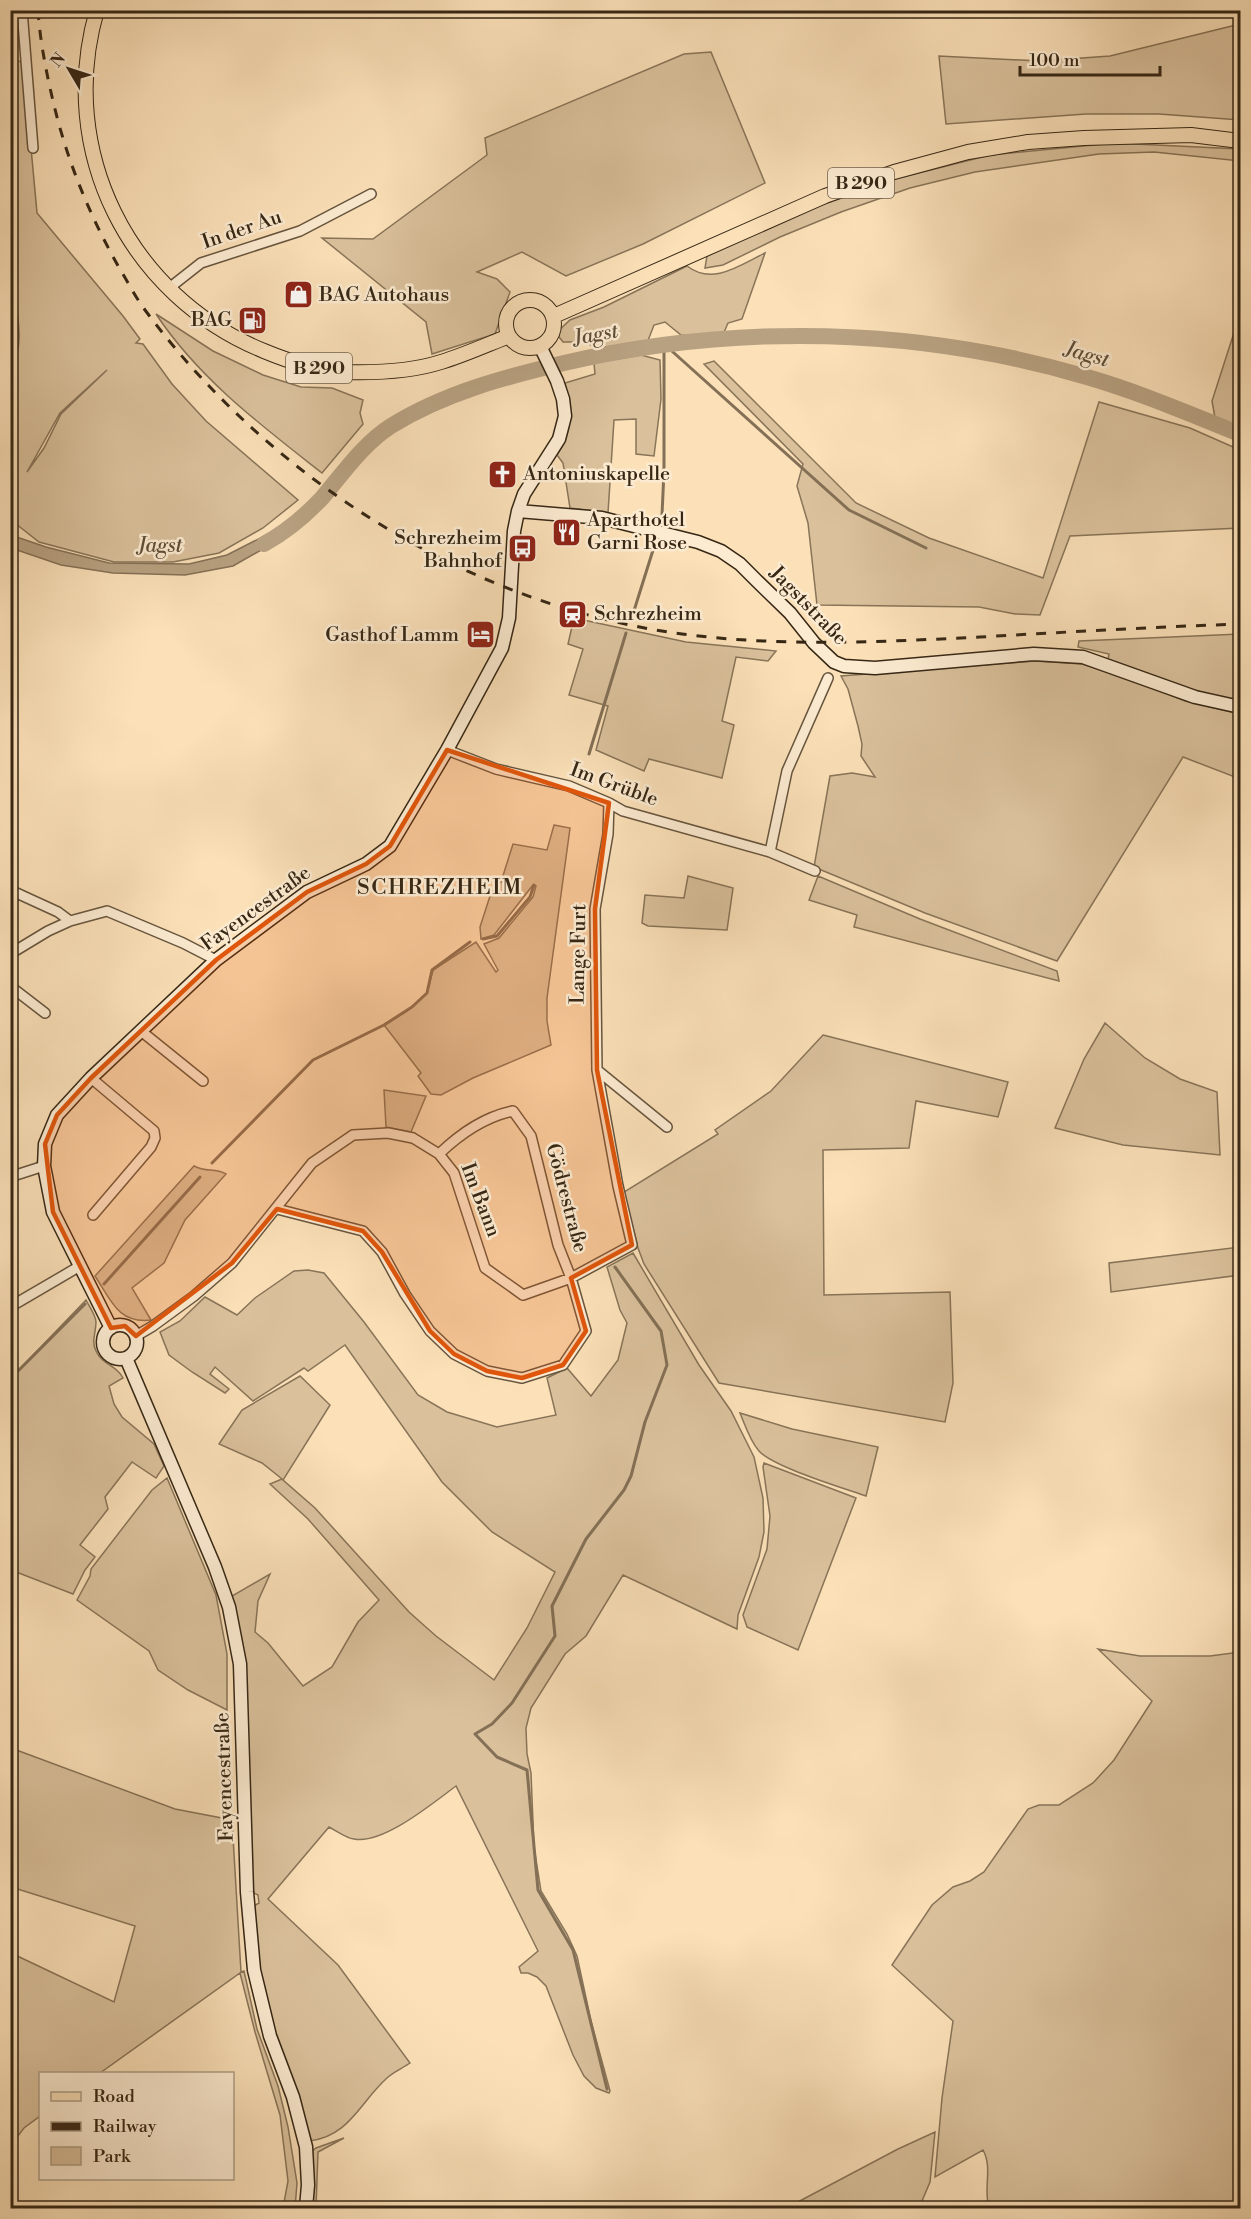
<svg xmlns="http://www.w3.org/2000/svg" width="1251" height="2219" font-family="'Libre Bodoni',serif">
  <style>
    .green { fill: #dac19c; stroke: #887458; stroke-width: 1.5; fill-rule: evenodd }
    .water { fill: #b8a181; stroke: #847056; stroke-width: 1.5 }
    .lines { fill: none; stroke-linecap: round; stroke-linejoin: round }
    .stream { stroke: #847056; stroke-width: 3 }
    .river { stroke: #b8a181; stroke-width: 16 }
    .street-casing { stroke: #67553e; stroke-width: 12 }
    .secondary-casing { stroke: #362715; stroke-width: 15 }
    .primary-casing { stroke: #362715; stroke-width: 16 }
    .street { stroke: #fcebd1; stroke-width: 9 }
    .secondary { stroke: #fcebd1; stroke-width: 12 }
    .primary { stroke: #fbe0b8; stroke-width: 14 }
    .rail { stroke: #362715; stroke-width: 3; stroke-dasharray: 10 10; stroke-linecap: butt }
    .marked { fill: #df560c; fill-opacity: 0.2; stroke: #df560c; stroke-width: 4.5; stroke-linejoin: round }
    .labels { text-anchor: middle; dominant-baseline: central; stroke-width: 5; stroke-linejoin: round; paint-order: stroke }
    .shield { fill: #fcebd1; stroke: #71624d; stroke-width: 1.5 }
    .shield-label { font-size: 18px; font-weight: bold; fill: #362715 }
    .street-label { font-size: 20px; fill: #362715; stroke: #fcebd1 }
    .poi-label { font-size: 20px; fill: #362715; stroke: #fcebd1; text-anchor: start }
    .water-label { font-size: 21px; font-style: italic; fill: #5d4c35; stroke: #fcebd1 }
    .quarter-label { font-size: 22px; letter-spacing: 1.5px; fill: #362715; stroke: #fcebd1 }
  </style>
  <rect width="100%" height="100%" fill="#fbe0b8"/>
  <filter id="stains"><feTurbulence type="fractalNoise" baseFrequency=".00333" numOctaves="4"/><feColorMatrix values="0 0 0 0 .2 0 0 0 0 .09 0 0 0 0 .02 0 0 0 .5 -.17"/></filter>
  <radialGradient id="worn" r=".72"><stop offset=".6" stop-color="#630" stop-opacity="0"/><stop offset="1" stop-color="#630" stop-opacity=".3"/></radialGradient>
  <path class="green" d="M 1240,24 L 1240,120 L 1159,114 L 1086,114 L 946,124 L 939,56 L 1040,61 L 1110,56 Z
    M 711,52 L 765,183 L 643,244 L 566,276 L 522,252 L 477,272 L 497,279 L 510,292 L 495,334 L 432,354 L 426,322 L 322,238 L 373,239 L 487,155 L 485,138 L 684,54 Z
    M 23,61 L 37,213 L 123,316 L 140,339 L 136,343 L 143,344 L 172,384 L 206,421 L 298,500 L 263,528 L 219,553 L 173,562 L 114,562 L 39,542 L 11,520 L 11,497 L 18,485 L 11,494 L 10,62 ZM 107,370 L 61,414 L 44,448 L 27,472 L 60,413 Z
    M 1114,143 L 1240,149 L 1240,161 L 1154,152 L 1099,154 L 975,172 L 910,188 L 841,212 L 780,237 L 723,265 L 705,268 L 707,256 L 797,214 L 891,180 L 990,155 Z
    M 765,253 L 742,319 L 728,323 L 722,337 L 681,335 L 665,322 L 654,325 L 647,343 L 594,348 L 587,342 L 563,342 L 556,333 L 570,320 L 604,307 L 687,266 C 713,286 740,265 765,253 Z
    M 156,314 L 213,351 L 263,375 L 301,387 L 332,388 L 363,400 L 360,413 L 363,424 L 322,473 C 262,426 199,379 156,314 Z
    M 1240,314 L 1240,429 L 1215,418 L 1212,401 Z
    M 641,355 L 660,360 L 661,399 L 654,456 L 636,454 L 636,419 L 614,420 L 608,513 L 570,508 L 563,463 L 557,455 C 574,430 571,412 565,383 L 595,374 L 594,363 Z
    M 714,361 L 856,503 L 929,538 L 1043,578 L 1099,402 L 1190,428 L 1240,450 L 1240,528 L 1070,536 L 1040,615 L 1015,614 L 979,607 L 817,605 L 808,523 L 797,486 L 803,464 L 704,364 Z
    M 574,618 L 686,642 L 776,651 L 768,661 L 736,657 L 722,721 L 734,725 L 722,778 L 649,759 L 644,771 L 596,750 L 608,706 L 569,695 L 583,649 L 568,644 Z
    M 1240,634 L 1240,702 L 1191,689 L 1108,659 L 1109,654 L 1078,647 L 1079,641 Z
    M 1035,661 L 1082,664 L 1126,677 L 1185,701 L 1240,714 L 1240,779 L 1183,757 L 1057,961 L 925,913 L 814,867 L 830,776 L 852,773 L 875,777 L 861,756 L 862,744 L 858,726 L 848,689 L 841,676 Z
    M 554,825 L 570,828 L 547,998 L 547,1021 L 551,1045 L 473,1078 L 441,1095 L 431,1094 L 418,1076 L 421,1073 L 384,1025 L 407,1011 L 427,993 L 433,970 L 476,942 L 496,972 L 498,970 L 484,944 L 499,938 L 533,897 L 536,886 L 533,885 L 494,935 L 481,939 L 480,927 L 491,893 L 501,882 L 513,844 L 547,850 Z
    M 688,876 L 733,888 L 727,930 L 648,926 L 642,923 L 645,895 L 684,898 Z
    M 818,876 L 920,919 L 1057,971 L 1059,981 L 854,927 L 857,915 L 809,900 Z
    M 1105,1023 L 1145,1058 L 1180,1079 L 1217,1092 L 1220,1155 L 1123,1145 L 1055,1128 L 1084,1059 Z
    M 823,1035 L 1008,1082 L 998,1117 L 916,1101 L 909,1148 L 823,1150 L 824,1295 L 950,1292 L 953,1383 L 945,1422 L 719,1383 L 644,1264 L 638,1248 L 624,1192 L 718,1134 L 715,1130 L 771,1091 Z
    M 384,1090 L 426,1096 L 411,1132 L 386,1127 Z
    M 194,1166 C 207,1173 214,1167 226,1174 L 185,1220 L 164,1263 L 132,1288 L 151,1320 C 118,1324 111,1300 95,1276 Z
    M 1240,1247 L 1240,1275 L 1111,1292 L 1109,1263 Z
    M 633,1253 L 699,1365 L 731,1411 L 754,1457 L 763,1498 L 764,1532 L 759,1557 L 738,1615 L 737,1629 L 623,1575 L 586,1636 L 565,1654 L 531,1708 L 526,1728 L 527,1754 L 531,1773 L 534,1847 L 541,1891 L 567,1934 L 577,1956 L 591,2021 L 610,2091 L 609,2093 L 596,2088 L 584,2076 L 573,2055 L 546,1986 L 537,1977 L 528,1973 L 521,1973 L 519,1967 L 538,1951 L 456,1786 C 434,1802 383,1845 354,1839 C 346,1838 337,1831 329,1827 L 268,1899 L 338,1965 L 410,2063 C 403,2068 393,2072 387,2078 C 360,2102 349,2137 309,2141 L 272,2026 L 258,1969 L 252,1907 L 259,1903 L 258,1895 L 252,1892 L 245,1676 L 241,1636 L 232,1596 L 270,1574 L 258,1601 L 255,1632 L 268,1643 L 303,1686 L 332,1667 L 358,1622 L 379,1600 L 308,1519 L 270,1484 L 282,1479 L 262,1463 L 219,1444 L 242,1410 L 300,1376 L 330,1405 L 283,1480 L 315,1508 L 409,1612 L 436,1636 L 494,1680 L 527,1628 L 555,1572 L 492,1532 L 442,1482 L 345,1345 L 308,1371 L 304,1368 L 253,1401 L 215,1367 L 210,1374 L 229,1389 L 225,1393 L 192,1372 L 169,1355 L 160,1332 L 180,1321 L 205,1297 L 237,1315 L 255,1298 L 294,1271 L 308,1270 L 324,1273 L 364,1322 L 418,1395 L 447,1412 L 497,1427 L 556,1415 L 547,1378 L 567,1368 L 591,1396 L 618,1360 L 627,1323 L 620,1310 L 607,1267 Z
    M 86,1300 C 89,1306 96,1316 96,1322 C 96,1333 91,1341 96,1351 C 102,1365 117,1365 123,1378 L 109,1386 L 114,1404 L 122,1417 L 154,1444 L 164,1466 L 156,1478 L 132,1462 L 105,1497 L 108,1509 L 80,1545 L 95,1557 L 85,1570 L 73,1594 L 11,1570 L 10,1379 Z
    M 740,1413 L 792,1429 L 878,1447 L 866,1496 C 843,1488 773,1467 759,1451 C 750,1441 745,1425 740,1413 Z
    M 764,1463 L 856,1498 L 798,1650 L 747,1627 L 743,1615 L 767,1549 L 770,1516 L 763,1467 Z
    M 167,1478 L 216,1595 L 227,1654 L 227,1710 L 188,1690 L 158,1670 L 149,1651 L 77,1600 L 90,1576 L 91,1569 L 152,1490 Z
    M 1098,1649 L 1140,1656 L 1210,1656 L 1240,1652 L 1240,2208 L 989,2208 C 983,2188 993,2168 983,2150 L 935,2177 L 942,2098 L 953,2021 L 892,1965 L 932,1905 L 953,1887 L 970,1881 L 984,1872 L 1028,1809 L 1039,1805 L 1059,1805 L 1093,1783 L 1114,1760 L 1152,1701 Z
    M 11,1748 L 175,1809 L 232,1820 L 241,1972 L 244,1971 L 257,2029 L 278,2086 L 288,2127 L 297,2183 L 295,2208 L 283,2208 L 288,2181 L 280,2115 L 255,2032 L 240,1973 L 100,2073 L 40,2074 L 40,2116 L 24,2128 L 11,2145 L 11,1953 L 114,2002 L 135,1926 L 11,1887 Z
    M 935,2132 L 930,2182 L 919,2208 L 798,2208 L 794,2204 L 898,2149 Z
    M 344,2138 L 318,2152 L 316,2208 L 310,2208 L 310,2153 L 316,2148 Z"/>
  <path class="water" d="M 11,280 L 13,283 C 16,307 26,348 11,367 Z
    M 276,530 L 286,536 L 233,566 L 185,575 L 113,573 L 61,565 L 11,548 L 11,535 L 46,547 L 109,563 L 189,564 L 227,555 Z"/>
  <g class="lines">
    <path class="stream" d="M 664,344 L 849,510 L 926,548
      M 662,515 L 664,471 L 664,345
      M 632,617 L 654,547
      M 589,754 L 626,633
      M 483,939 L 497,936 L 530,897 L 534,885
      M 212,1163 L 313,1060 L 384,1025 L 412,1007 L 427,993 L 432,970 L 470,942
      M 104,1284 L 200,1177
      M 10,1379 L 85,1304
      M 607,2089 L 573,1950 L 538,1890 L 527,1770 L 497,1757 L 475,1734 L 492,1724 L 512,1703 L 555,1636 L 552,1606 L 586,1539 L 624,1490 L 631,1476 L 645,1422 L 667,1365 L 661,1331 L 615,1267"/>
    <path class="river" d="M 264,544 C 286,532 305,516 322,498 C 343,473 363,444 391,426 C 444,393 505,377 564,363 C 736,323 918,327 1087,377 C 1139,392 1190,414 1240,434"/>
    <defs>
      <path id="street" d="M 22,10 L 33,148
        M 168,289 L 201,263 L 300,231 L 371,194
        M 447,750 L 496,769 L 569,786 L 609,803 L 623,811 L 770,852 L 815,871
        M 770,852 L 787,771 L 828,678
        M 10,890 L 58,912 L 70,921
        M 10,954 L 48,931 L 70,921 L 107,911 L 183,943 L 216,960
        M 10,986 L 45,1013
        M 141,1031 L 203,1081
        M 597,1070 L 667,1127
        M 91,1078 L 154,1131 L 155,1138 L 151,1147 L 93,1215
        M 10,1181 L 16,1175 L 44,1166
        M 277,1209 L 363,1231 L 382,1252 L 405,1294 L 430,1331 L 454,1354 L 487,1371 L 522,1378 L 563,1365 L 586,1331 L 571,1278 L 558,1245 L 531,1136 L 513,1111 C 484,1117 461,1133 439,1154
        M 10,1310 L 15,1304 L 80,1266
        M 136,1336 L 153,1326 L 194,1296 L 232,1263 L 312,1163 L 353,1135 L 388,1133 L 413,1138 L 439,1154 L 454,1173 L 485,1268 L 523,1295 L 571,1278 L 632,1245 L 618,1186 L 597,1070 L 595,909 L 608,834 L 609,803"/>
      <path id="secondary" d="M 518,511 L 602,518 L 698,542 L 721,551 L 740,564 L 756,580 L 790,613 L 814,643 L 834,662 L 844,666 L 875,668 L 1034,654 L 1083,657 L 1195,697 L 1240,707
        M103 1342a17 17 0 1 1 34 0a17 17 0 1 1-34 0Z
        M 111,1328 L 53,1212 L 44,1166 L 45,1144 L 57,1115 L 91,1078 L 216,960 L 307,892 L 366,864 L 390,846 L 447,750 L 502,648 L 509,618 L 514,531 L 518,511 L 524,494 L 559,439 L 565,416 L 563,399 L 557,381 L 540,346
        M 126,1358 L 215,1567 L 229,1607 L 240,1664 L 247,1892 L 254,1970 L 270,2036 L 293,2097 L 306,2147 L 308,2185 L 306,2208"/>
      <path id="primary" d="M 97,10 C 56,151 129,296 264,351 C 288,361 316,370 342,372 C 374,373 410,372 441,362 C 464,355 486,345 509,336
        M506 324a24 24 0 1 1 48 0a24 24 0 1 1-48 0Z
        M 554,316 L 825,196 L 894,172 L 968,152 L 1028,142 L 1084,138 L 1191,135 L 1240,141"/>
    </defs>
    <use href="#street" class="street-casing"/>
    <use href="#secondary" class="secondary-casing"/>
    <use href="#primary" class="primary-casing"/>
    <use href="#street" class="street"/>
    <use href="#secondary" class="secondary"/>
    <use href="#primary" class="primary"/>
    <path class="rail" d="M 38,10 C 40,41 46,71 53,101 C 67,161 90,217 121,271 C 129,284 136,298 145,310 C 271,480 471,606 682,634 C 781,647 881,642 980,637 C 1067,632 1154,627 1240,624"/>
  </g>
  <path class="marked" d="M 447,750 L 609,803 L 595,909 L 597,1070 L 632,1245 L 571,1278 L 586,1331 L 563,1365 L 522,1378 L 487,1371 L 454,1354 L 430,1331 L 382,1252 L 363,1231 L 277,1209 L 232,1263 L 136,1336 L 125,1326 L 111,1328 L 53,1212 L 45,1144 L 57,1115 L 91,1078 L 216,960 L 307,892 L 366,864 L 390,846 Z"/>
  <defs>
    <symbol id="shop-square" viewBox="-11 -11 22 22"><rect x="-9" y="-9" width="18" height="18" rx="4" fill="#8f2418" stroke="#fcebd1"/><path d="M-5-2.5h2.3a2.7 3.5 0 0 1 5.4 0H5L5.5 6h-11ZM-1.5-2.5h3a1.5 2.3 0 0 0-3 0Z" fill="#fff"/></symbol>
    <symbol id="fuel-square" viewBox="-11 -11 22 22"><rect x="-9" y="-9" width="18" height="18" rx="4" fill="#8f2418" stroke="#fcebd1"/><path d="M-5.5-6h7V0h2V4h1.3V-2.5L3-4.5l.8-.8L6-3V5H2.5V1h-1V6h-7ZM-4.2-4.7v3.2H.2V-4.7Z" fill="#fff"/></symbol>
    <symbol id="church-square" viewBox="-11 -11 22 22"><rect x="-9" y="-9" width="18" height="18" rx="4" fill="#8f2418" stroke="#fcebd1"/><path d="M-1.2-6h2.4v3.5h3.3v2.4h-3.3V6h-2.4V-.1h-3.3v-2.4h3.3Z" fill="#fff"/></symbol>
    <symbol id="restaurant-square" viewBox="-11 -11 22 22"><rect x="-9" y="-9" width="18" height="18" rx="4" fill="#8f2418" stroke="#fcebd1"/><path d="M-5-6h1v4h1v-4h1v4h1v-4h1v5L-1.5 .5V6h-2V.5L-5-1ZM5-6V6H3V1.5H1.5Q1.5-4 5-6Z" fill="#fff"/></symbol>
    <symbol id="bus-square" viewBox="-11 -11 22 22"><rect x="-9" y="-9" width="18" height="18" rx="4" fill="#8f2418" stroke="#fcebd1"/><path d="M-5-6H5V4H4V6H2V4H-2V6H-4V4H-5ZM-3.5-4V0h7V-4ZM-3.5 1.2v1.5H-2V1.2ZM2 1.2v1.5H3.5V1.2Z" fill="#fff"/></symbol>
    <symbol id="station-square" viewBox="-11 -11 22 22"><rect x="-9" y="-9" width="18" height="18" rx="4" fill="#8f2418" stroke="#fcebd1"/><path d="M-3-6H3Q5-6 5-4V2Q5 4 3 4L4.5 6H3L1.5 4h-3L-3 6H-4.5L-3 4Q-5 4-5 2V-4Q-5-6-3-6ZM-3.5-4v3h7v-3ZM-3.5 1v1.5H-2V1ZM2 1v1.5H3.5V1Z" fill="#fff"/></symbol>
    <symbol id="hotel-square" viewBox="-11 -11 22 22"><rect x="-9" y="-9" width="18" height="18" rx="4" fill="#8f2418" stroke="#fcebd1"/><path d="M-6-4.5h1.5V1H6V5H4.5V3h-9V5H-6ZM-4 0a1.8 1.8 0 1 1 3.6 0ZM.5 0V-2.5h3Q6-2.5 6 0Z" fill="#fff"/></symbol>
  </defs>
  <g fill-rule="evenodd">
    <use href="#shop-square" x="282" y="278" width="33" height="33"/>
    <use href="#fuel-square" x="236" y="304" width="33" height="33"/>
    <use href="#church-square" x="486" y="458" width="33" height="33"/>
    <use href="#restaurant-square" x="550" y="516" width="33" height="33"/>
    <use href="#bus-square" x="506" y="532" width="33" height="33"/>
    <use href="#station-square" x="556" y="598" width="33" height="33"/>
    <use href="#hotel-square" x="464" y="618" width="33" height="33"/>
  </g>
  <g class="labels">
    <g class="shield">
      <rect x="828" y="168" width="66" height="30" rx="4.5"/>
      <rect x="286" y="353" width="66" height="30" rx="4.5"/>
    </g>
    <g class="shield-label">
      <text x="861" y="183">B 290</text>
      <text x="319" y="368">B 290</text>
    </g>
    <g class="street-label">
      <text transform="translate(242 230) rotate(-19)">In der Au</text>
      <text transform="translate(808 606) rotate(46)">Jagststraße</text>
      <text transform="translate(614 785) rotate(20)">Im Grüble</text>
      <text transform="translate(256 909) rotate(-36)">Fayencestraße</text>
      <text transform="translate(579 954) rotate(-89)">Lange Furt</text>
      <text transform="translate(566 1198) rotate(75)">Gödrestraße</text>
      <text transform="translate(480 1200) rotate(69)">Im Bann</text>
      <text transform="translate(225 1777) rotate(-92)">Fayencestraße</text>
    </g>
    <g class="poi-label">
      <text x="319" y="295">BAG Autohaus</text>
      <text x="232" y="320" text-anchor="end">BAG</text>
      <text x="523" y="474">Antoniuskapelle</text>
      <text x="587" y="520">Aparthotel<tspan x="587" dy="23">Garni Rose</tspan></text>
      <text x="502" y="538" text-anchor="end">Schrezheim<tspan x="502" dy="23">Bahnhof</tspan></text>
      <text x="594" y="614">Schrezheim</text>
      <text x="459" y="635" text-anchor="end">Gasthof Lamm</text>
    </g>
    <g class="water-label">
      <text transform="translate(596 335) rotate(-10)">Jagst</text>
      <text transform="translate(1087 355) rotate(16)">Jagst</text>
      <text x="160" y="546">Jagst</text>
    </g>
    <g class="quarter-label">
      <text x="440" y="887">SCHREZHEIM</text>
    </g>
  </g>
  <rect width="1251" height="2219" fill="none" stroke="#fbe0b8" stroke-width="36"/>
  <rect x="12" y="12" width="1227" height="2195" fill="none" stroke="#362715" stroke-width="3"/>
  <rect x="18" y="18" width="1215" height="2183" fill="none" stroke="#362715" stroke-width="1.5"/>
  <rect x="39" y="2072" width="195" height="108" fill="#fcebd1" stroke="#ad9d86" stroke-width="1.5"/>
  <rect x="51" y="2092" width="30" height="9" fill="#fbe0b8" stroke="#ad9d86" stroke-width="1.5"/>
  <text x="93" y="2102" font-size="18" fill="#362715">Road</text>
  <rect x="51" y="2122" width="30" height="9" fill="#362715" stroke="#ad9d86" stroke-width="1.5"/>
  <text x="93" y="2132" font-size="18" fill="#362715">Railway</text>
  <rect x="51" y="2147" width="30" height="18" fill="#dac19c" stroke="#ad9d86" stroke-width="1.5"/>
  <text x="93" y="2162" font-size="18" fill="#362715">Park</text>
  <g transform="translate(69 69) rotate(309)" stroke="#fcebd1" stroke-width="4.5" paint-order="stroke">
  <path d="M0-4.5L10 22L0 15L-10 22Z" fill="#362715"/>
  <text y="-9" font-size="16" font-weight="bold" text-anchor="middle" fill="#362715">N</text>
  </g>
  <path d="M1020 66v9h140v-9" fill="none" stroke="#362715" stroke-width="3"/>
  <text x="1029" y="66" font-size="18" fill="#362715" stroke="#fcebd1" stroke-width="4.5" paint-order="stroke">100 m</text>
  <rect width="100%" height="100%" filter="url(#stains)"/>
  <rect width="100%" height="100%" fill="url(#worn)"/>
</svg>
